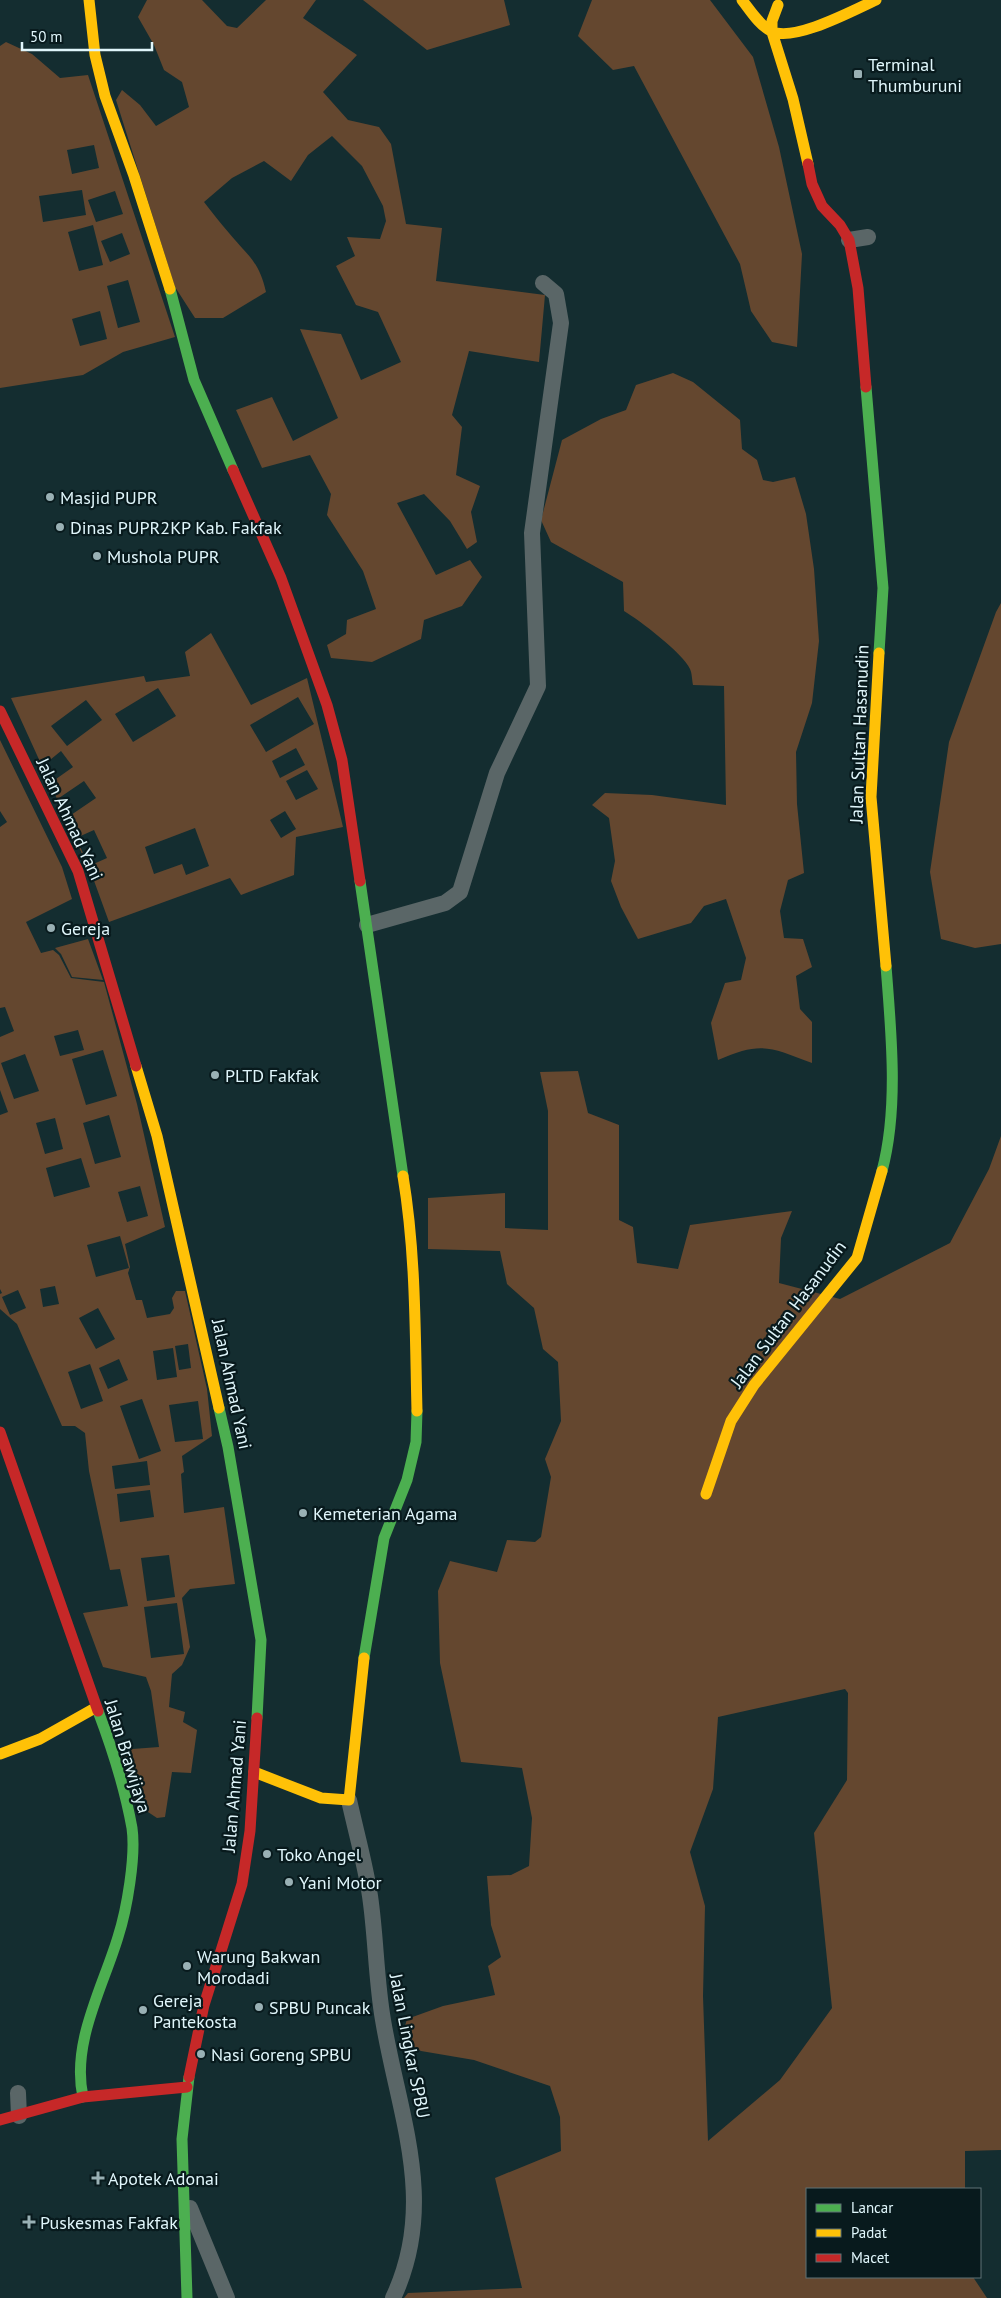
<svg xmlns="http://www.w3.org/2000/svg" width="1001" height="2298" font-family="'PT Sans',sans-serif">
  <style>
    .green { fill: #64472f; fill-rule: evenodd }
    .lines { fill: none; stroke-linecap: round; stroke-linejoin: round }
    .street { stroke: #5a6667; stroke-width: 16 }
    .fast { stroke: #4caf50; stroke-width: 11 }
    .slow { stroke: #ffc107; stroke-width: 11 }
    .jam { stroke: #c62828; stroke-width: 11 }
    .poi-dot { fill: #99b0b4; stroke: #081a1d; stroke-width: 2 }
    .labels { text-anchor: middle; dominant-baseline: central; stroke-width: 4.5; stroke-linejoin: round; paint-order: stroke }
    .poi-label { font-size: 18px; fill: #e0f6fb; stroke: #081a1d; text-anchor: start }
    .street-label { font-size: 18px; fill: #e0f6fb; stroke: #081a1d }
  </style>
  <rect width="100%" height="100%" fill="#142d30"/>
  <path class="green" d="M 147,0 L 202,0 L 227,26 L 237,28 L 266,0 L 316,0 L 303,18 L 357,55 L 323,92 L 348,120 L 379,127 L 391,144 L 406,224 L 442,228 L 436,281 L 545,295 L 539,362 L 469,351 L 452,415 L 462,427 L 456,475 L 480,486 L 471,512 L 477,542 L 467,549 L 450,521 L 424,494 L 397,503 L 436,575 L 470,560 L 482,577 L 462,606 L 424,620 L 421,639 L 372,662 L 331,658 L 327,645 L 346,634 L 347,620 L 376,609 L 363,571 L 327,515 L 331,494 L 310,455 L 262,468 L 236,410 L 272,397 L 293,441 L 338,418 L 300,329 L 341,334 L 361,380 L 401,362 L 378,312 L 356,305 L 336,266 L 355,256 L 347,237 L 380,239 L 386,221 L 383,206 L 362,166 L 332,136 L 308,155 L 291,181 L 264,161 L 232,178 L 204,202 C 212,212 220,223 229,233 C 248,256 259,261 266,292 L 223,318 L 195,318 L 175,287 L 116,100 L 122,90 L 140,105 L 156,126 L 189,107 L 182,82 L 164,70 L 154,45 L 138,17 Z
    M 363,0 L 504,0 L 510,25 L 427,50 Z
    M 592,0 L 710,0 L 753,57 L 779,147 L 802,254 L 797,347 L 772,342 L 751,311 L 740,264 L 634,66 L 613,70 L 578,36 Z
    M 6,42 L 32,54 L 60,78 L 88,75 L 175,337 L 123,352 L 83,375 L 0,388 L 0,46 ZM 94,145 L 99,168 L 72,174 L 67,150 ZM 82,190 L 86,215 L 43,222 L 39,196 ZM 115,191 L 123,214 L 96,222 L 88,200 ZM 93,225 L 103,265 L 79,271 L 68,232 ZM 122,233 L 130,254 L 110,262 L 101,241 ZM 128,280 L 140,322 L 118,328 L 107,286 ZM 100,311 L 107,339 L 80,346 L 72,319 Z
    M 673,373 L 693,382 L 740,420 L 742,449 L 757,460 L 763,480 L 773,482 L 795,477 L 806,514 L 814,569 L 819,641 L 812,703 L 796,752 L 797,804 L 804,873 L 788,880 L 780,911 L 784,938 L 803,939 L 812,967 L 796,976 L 800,1009 L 812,1022 L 812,1063 C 770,1047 761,1041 718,1060 L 711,1023 L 725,983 L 741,980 L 746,958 L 726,899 L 704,906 L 691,923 L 638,939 L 621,907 L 611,881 L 615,861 L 609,818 L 592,805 L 605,793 L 652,795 L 726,805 L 724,686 L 693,685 C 692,680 692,673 690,669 C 683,653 639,620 624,611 L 623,582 L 551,542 L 541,520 L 562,440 L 601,419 L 626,410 L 636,385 Z
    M 1001,603 L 1001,944 L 975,948 L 941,939 L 930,872 L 949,742 L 996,612 Z
    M 211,633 L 251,705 L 307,678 L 343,827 L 296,837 L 294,875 L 241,895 L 230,878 L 109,922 L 93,878 L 11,698 L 144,676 L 146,682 L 190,676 L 185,652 ZM 158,688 L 176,716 L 133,742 L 115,714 ZM 298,697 L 314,724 L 266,752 L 250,725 ZM 86,700 L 102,720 L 67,746 L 51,726 ZM 296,748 L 305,765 L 280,778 L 272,761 ZM 61,751 L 73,767 L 56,779 L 45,764 ZM 307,770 L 318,789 L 296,800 L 286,781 ZM 84,781 L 96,798 L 71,815 L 59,798 ZM 285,811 L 296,829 L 281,838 L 270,820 ZM 195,828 L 209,866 L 186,875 L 182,864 L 154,874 L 145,847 ZM 94,830 L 107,858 L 89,866 L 76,838 Z
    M 0,740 L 62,867 L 72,899 L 26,922 L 41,953 L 53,950 L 59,955 L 71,978 L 104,982 L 137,1104 L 165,1227 L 125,1244 L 130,1267 L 128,1273 L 136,1300 L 142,1300 L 147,1318 L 170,1314 L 174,1308 L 172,1298 L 176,1291 L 185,1291 L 207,1389 L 212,1436 L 182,1456 L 184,1472 L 181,1474 L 184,1513 L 224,1507 L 235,1584 L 190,1589 L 182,1598 L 190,1647 L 182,1665 L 172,1674 L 169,1707 L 185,1712 L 183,1722 L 197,1730 L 191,1773 L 172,1772 L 165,1817 L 157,1818 L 136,1804 L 119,1750 L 159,1747 L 151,1691 L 146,1677 L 103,1667 L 83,1613 L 128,1606 L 120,1569 L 110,1570 L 89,1471 L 85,1433 L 75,1426 L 62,1426 L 17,1324 L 0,1309 L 0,1294 L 2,1293 L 0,1289 L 0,1115 L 8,1112 L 0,1090 L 0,1037 L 14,1031 L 5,1007 L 0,1008 L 0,827 L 7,822 L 0,811 ZM 78,1030 L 84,1050 L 60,1056 L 54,1036 ZM 103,1050 L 117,1096 L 86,1105 L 72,1059 ZM 25,1054 L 39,1091 L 14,1099 L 1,1063 ZM 109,1115 L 121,1157 L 95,1164 L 83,1123 ZM 55,1118 L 63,1149 L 45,1154 L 36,1123 ZM 81,1158 L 90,1187 L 54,1197 L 46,1168 ZM 140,1186 L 148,1216 L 127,1222 L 118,1192 ZM 120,1236 L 129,1268 L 96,1277 L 87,1245 ZM 55,1286 L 59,1304 L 43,1307 L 40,1289 ZM 18,1290 L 26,1308 L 10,1315 L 2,1297 ZM 98,1308 L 115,1339 L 96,1349 L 79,1318 ZM 188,1344 L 191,1368 L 179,1370 L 175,1346 ZM 173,1348 L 177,1377 L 157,1380 L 153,1351 ZM 119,1359 L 128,1380 L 108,1389 L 99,1368 ZM 90,1364 L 103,1401 L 81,1409 L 68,1372 ZM 142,1399 L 161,1451 L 139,1459 L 120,1406 ZM 198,1401 L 203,1439 L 175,1442 L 169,1405 ZM 147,1461 L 150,1485 L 115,1489 L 112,1466 ZM 150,1490 L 154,1517 L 120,1522 L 117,1494 ZM 169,1555 L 175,1597 L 147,1601 L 141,1558 ZM 177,1603 L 184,1654 L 151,1658 L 144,1607 Z
    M 88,939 L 103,980 L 72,977 L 61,954 L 55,948 Z
    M 578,1071 L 588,1113 L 619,1125 L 619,1220 L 633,1227 L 637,1263 L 678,1269 L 690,1225 L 792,1211 L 781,1238 L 779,1283 L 840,1299 L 950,1243 L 989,1169 L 1001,1136 L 1001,2150 L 965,2151 L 965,2189 L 807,2189 L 807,2277 L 973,2277 L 987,2298 L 404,2298 L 408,2293 L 522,2288 L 495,2178 L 561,2151 L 560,2117 L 550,2086 L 474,2060 L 421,2051 L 401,2040 L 407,2019 L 443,2006 L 495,1995 L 488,1966 L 501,1957 L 491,1925 L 487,1876 L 511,1875 L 529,1866 L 532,1818 L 522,1768 L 461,1762 L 440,1663 L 438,1591 L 450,1561 L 497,1572 L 507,1540 L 535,1542 L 541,1537 L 551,1477 L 545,1459 L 561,1421 L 558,1362 L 543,1349 L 534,1308 L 507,1284 L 500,1251 L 428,1249 L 428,1198 L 505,1193 L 505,1228 L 548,1230 L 548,1111 L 540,1072 ZM 845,1689 L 848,1693 L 847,1780 L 814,1833 L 832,2008 L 780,2080 L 708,2141 L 703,1996 L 705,1906 L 690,1852 L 713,1789 L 718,1717 Z"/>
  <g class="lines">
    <path class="street" d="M 849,240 L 868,237
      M 367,925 L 445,903 L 460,892 L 497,773 L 538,686 L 532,533 L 561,323 L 556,294 L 543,283
      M 349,1800 C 356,1832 365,1863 370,1896 C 376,1937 376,1979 383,2020 C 399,2116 438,2203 393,2298
      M 18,2093 L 19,2116
      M 190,2208 L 227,2298"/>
    <path class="fast" d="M 170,289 L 194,380 L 233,470
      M 866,387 L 883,588 L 879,653
      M 360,881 L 403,1176
      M 882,1171 C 899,1108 891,1031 886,966
      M 219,1408 L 228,1447 L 261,1640 L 257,1718
      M 364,1658 L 384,1538 L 407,1480 L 416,1442 L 417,1411
      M 83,2097 C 71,2043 103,1987 118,1937 C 127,1909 136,1856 132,1828 C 125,1789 112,1748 98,1711
      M 187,2298 L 182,2139 L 189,2077"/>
    <path class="slow" d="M 89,0 L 95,55 L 105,96 L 134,176 L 170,289
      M 742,0 C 750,10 759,25 771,31 C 793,43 854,10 876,0
      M 778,5 L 772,21 L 772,32 L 793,99 L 808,164
      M 879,653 L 871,797 L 886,966
      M 136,1066 L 157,1136 L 219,1408
      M 403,1176 C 416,1254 415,1333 417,1411
      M 706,1494 L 731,1421 L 754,1385 L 857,1258 L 882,1171
      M 0,1754 L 40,1739 L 95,1708
      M 254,1772 L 321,1798 L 349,1800 L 364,1658"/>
    <path class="jam" d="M 808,164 L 812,184 L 822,206 L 840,225 L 849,240 L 858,288 L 866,387
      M 233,470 L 281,578 L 327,705 L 342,760 L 360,881
      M 0,711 L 78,871 L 136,1066
      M 0,1432 L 98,1711
      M 189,2077 L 204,2005 L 242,1884 L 250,1831 L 257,1718
      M 0,2120 L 83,2097 L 187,2087"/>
  </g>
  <g class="poi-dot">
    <rect x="853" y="69" width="10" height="10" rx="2.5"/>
    <circle cx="50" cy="497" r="5"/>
    <circle cx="60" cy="527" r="5"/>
    <circle cx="97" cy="556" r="5"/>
    <circle cx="51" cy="928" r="5"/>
    <circle cx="215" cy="1075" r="5"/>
    <circle cx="303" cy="1513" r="5"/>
    <circle cx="267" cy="1854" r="5"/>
    <circle cx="289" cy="1882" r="5"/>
    <circle cx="187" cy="1966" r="5"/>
    <circle cx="259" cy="2007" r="5"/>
    <circle cx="143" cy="2010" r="5"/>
    <circle cx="201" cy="2054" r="5"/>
    <path d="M95.5 2170.5h5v5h5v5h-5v5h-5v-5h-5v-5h5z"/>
    <path d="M26.5 2214.5h5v5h5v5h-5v5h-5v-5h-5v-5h5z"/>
  </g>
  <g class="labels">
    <g class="poi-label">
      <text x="868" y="64">Terminal<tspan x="868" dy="21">Thumburuni</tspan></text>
      <text x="60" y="497">Masjid PUPR</text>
      <text x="70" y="527">Dinas PUPR2KP Kab. Fakfak</text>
      <text x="107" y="556">Mushola PUPR</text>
      <text x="61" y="928">Gereja</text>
      <text x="225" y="1075">PLTD Fakfak</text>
      <text x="313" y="1513">Kemeterian Agama</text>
      <text x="277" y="1854">Toko Angel</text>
      <text x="299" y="1882">Yani Motor</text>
      <text x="197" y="1956">Warung Bakwan<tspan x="197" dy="21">Morodadi</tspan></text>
      <text x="153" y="2000">Gereja<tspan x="153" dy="21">Pantekosta</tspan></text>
      <text x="269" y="2007">SPBU Puncak</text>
      <text x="211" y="2054">Nasi Goreng SPBU</text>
      <text x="108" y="2178">Apotek Adonai</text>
      <text x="40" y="2222">Puskesmas Fakfak</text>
    </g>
    <g class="street-label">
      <text transform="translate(859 734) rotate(-88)">Jalan Sultan Hasanudin</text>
      <text transform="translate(70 819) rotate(65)">Jalan Ahmad Yani</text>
      <text transform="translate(788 1314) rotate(-53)">Jalan Sultan Hasanudin</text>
      <text transform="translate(232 1384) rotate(78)">Jalan Ahmad Yani</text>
      <text transform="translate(128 1756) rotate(73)">Jalan Brawijaya</text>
      <text transform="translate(234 1786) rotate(-85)">Jalan Ahmad Yani</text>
      <text transform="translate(410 2046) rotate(79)">Jalan Lingkar SPBU</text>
    </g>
  </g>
  <rect x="806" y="2188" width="175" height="90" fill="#081a1d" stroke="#5e7276"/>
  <rect x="816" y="2204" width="25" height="8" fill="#4caf50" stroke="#5e7276"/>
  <text x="851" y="2213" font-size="15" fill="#e0f6fb">Lancar</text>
  <rect x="816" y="2229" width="25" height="8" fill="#ffc107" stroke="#5e7276"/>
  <text x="851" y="2238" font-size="15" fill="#e0f6fb">Padat</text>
  <rect x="816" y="2254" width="25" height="8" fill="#c62828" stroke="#5e7276"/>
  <text x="851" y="2263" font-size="15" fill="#e0f6fb">Macet</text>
  <path d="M22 42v8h130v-8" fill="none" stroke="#e0f6fb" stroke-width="2.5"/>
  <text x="30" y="42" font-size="15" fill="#e0f6fb" stroke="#081a1d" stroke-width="4" paint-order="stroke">50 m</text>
</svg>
